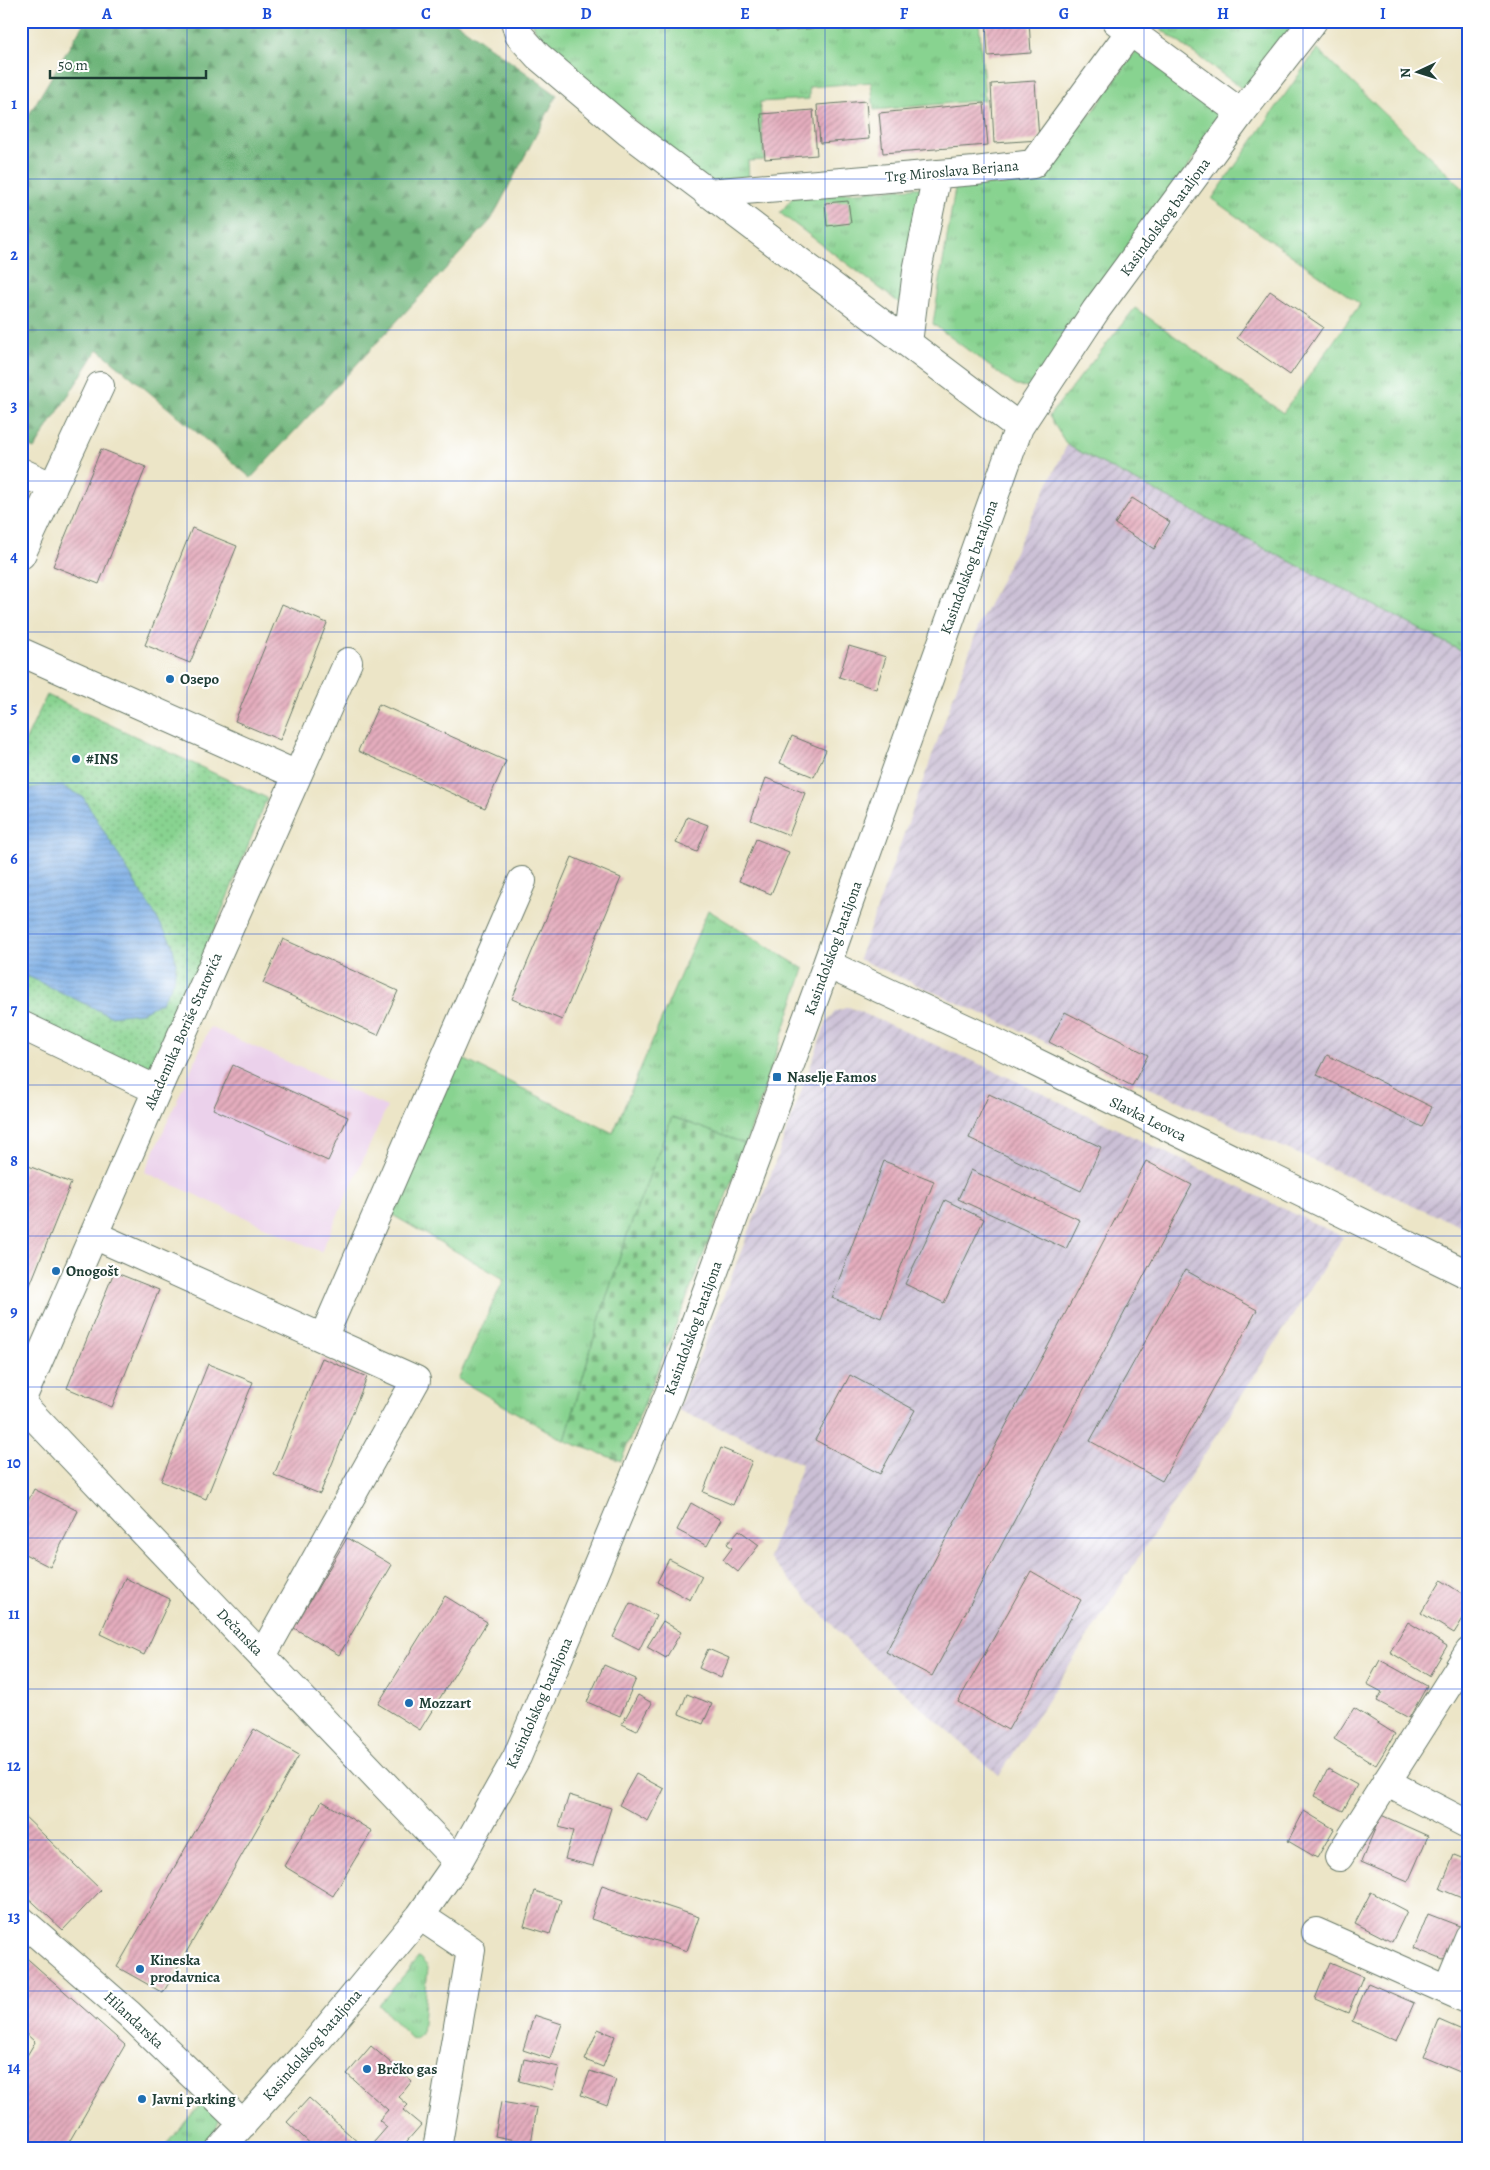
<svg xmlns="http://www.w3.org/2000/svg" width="1490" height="2170" font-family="Alegreya,serif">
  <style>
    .built { fill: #ebd1eb }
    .industrial { fill: url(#industrial-furrows) }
    .grass { fill: url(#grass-tufts); stroke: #548862 }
    .forest { fill: url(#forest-firs); stroke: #467957 }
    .cemetery { fill: url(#cemetery-stones); stroke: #548862 }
    .park { fill: url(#park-dots); stroke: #548862 }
    .water { fill: url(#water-rules); stroke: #4b748c }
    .building { fill: url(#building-hatch) }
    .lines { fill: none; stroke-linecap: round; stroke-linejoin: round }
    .minor-casing { stroke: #677867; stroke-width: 30 }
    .minor { stroke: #fff; stroke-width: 28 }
    .grid { fill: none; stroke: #1d4ed8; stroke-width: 1; stroke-opacity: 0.55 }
    .poi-dot { fill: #1f6fb2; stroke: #fff; stroke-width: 2 }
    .labels { text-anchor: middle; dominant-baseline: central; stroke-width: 4.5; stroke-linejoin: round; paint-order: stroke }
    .street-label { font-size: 15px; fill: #1f3d34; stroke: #fff }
    .poi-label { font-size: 15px; font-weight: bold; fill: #1f3d34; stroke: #fff; text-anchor: start }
    .neatline { fill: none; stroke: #1d4ed8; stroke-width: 2 }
    .grid-label { font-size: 16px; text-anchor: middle; font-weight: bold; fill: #1d4ed8 }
  </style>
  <defs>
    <pattern id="industrial-furrows" width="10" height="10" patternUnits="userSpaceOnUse" patternTransform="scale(1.25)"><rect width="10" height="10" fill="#cbbfd5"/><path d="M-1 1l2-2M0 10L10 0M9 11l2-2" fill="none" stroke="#a49cae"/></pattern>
    <pattern id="grass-tufts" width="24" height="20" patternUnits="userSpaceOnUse" patternTransform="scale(1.25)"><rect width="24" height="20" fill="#88d390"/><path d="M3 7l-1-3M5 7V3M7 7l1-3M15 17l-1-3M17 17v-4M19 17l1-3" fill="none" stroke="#6fac76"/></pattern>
    <pattern id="forest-firs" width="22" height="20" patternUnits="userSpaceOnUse" patternTransform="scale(1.25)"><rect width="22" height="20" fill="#6eb57a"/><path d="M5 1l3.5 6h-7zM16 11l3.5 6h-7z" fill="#5a9465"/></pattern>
    <pattern id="cemetery-stones" width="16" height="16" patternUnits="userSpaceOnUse" patternTransform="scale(1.25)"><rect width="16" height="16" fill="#88d390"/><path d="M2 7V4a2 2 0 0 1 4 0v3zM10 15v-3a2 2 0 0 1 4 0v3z" fill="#6fac76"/></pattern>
    <pattern id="park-dots" width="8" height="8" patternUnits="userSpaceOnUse" patternTransform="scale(1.25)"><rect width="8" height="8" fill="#88d390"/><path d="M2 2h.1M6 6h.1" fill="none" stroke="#6fac76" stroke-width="1.8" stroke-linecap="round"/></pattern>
    <pattern id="water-rules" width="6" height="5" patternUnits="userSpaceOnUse" patternTransform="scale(1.25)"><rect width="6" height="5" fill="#77aae4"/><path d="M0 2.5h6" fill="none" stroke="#618cba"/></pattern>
    <pattern id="building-hatch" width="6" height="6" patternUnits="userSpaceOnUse" patternTransform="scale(1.25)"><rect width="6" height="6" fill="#e5adbe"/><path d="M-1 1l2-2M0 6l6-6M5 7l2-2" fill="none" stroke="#b98e9b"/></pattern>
  </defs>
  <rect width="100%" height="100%" fill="#fff"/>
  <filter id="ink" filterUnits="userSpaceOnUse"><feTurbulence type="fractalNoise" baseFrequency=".02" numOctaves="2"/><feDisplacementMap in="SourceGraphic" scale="10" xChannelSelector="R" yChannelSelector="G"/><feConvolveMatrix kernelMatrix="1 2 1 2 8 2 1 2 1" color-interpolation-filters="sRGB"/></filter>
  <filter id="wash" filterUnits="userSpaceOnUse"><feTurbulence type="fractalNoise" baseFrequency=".0096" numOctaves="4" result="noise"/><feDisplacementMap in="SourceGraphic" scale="20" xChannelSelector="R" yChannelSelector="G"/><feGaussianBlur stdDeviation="1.12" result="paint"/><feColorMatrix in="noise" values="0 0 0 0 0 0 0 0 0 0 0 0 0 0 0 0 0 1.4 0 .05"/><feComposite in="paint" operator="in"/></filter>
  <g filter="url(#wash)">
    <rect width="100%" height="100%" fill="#ece5c7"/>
    <path class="built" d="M 210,1027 L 387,1107 L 321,1252 L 145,1172 Z"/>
    <path class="industrial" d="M 1067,445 L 1469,655 L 1469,1230 L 859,959 L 979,625 Z
      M 849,1007 L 993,1070 L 1343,1237 L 999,1776 L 858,1652 L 769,1558 L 802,1464 L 678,1410 L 758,1209 L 827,1021 L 836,1011 Z"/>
    <path class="grass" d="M 532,21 L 773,21 L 774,33 L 933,21 L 979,21 L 985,100 L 874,110 L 871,82 L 809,87 L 809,99 L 760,102 L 764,160 L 748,161 L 749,181 L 712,184 L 540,43 Z
      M 1162,21 L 1300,21 L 1248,93 L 1158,27 Z
      M 1137,49 L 1225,113 L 1036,387 L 1016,386 L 933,324 L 955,188 L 1033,177 L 1095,109 Z
      M 1317,49 L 1469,194 L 1469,655 L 1067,445 L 1049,416 L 1135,308 L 1283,413 L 1360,304 L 1212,199 Z
      M 928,187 L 910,311 L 780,213 L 794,196 Z
      M 708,910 L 804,969 L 746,1144 L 672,1117 L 627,1235 L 598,1324 L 565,1441 L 458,1379 L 504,1279 L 375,1205 L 459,1057 L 613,1133 Z
      M 419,1957 L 428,1967 L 422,2034 L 416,2039 L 411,2038 L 379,2005 Z
      M 206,2098 L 219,2120 L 210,2145 L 206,2149 L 162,2149 Z"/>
    <path class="forest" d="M 85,21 L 454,21 L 557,95 L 491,220 L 251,478 L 98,349 L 34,449 L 21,443 L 21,128 Z"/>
    <path class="cemetery" d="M 672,1117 L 746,1144 L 685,1303 L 621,1461 L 565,1441 L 598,1324 L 627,1235 Z"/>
    <path class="park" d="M 47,695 L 267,798 L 154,1081 L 21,1012 L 21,750 Z"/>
    <path class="water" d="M 45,786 L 63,787 L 83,797 L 172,943 L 176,963 L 174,981 L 162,1002 L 141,1013 L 110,1016 L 21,973 L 21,794 L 24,789 Z"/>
    <g id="blocks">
      <path class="building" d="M 776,21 L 895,21 L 895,23 L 776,31 Z
        M 986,21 L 1029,21 L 1031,53 L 988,56 Z
        M 1458,21 L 1469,21 L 1469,29 Z
        M 1035,81 L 1039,140 L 994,143 L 991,84 Z
        M 866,101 L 869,139 L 820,143 L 817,105 Z
        M 984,103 L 988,145 L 883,153 L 879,113 Z
        M 813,110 L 817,155 L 765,159 L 761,114 Z
        M 848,201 L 851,223 L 827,226 L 825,203 Z
        M 1270,291 L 1323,327 L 1290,375 L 1237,338 Z
        M 101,449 L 146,467 L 99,584 L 53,566 Z
        M 1132,498 L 1170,522 L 1154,549 L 1115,524 Z
        M 192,528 L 237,546 L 190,663 L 145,645 Z
        M 282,604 L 327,623 L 280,740 L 235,721 Z
        M 849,646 L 886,657 L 876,689 L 839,677 Z
        M 379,704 L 506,761 L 485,808 L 358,751 Z
        M 792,736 L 826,750 L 814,777 L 780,763 Z
        M 766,778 L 805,793 L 789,835 L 751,820 Z
        M 687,817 L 708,825 L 697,852 L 676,843 Z
        M 756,839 L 789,852 L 771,894 L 739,881 Z
        M 572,857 L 621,878 L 562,1020 L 512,999 Z
        M 283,939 L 398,991 L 378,1035 L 263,983 Z
        M 1065,1012 L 1148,1055 L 1132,1086 L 1049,1042 Z
        M 1327,1055 L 1432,1107 L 1422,1127 L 1317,1075 Z
        M 233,1065 L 348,1117 L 328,1161 L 213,1109 Z
        M 989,1094 L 1101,1147 L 1081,1191 L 969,1138 Z
        M 884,1161 L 934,1181 L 881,1318 L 832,1298 Z
        M 1146,1161 L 1192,1185 L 932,1676 L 886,1652 Z
        M 26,1165 L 71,1183 L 24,1300 L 21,1299 L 21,1176 Z
        M 971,1170 L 1080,1220 L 1066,1249 L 958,1199 Z
        M 945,1200 L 984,1219 L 944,1303 L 905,1284 Z
        M 1185,1270 L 1257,1310 L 1162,1481 L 1090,1441 Z
        M 114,1272 L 159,1290 L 112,1407 L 67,1388 Z
        M 322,1358 L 367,1377 L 320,1494 L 274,1475 Z
        M 208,1364 L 253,1382 L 206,1499 L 161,1481 Z
        M 850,1375 L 915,1410 L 880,1474 L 815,1440 Z
        M 721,1448 L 752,1461 L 733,1505 L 703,1492 Z
        M 34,1489 L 78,1511 L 50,1567 L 21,1552 L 21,1515 Z
        M 691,1503 L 721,1520 L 707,1546 L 677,1530 Z
        M 739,1530 L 759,1545 L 738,1572 L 723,1560 L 732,1548 L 727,1544 Z
        M 347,1538 L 392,1565 L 339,1655 L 294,1628 Z
        M 669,1559 L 702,1576 L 690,1600 L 657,1582 Z
        M 1031,1571 L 1081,1600 L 1008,1730 L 958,1702 Z
        M 125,1578 L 170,1599 L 144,1655 L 100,1634 Z
        M 1441,1580 L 1469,1598 L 1469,1609 L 1454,1633 L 1421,1613 Z
        M 445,1596 L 487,1622 L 420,1730 L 378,1704 Z
        M 630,1603 L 656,1616 L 639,1650 L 613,1637 Z
        M 663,1621 L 681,1632 L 666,1658 L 647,1647 Z
        M 1408,1622 L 1447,1646 L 1429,1676 L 1390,1652 Z
        M 708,1649 L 729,1658 L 721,1678 L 699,1668 Z
        M 1380,1660 L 1427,1686 L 1409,1718 L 1377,1701 L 1382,1692 L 1367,1684 Z
        M 604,1665 L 636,1679 L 620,1716 L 587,1702 Z
        M 687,1694 L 712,1704 L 703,1724 L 679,1714 Z
        M 638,1695 L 652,1703 L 637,1731 L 622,1724 Z
        M 1354,1708 L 1395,1734 L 1376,1765 L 1334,1739 Z
        M 254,1729 L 299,1755 L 163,1993 L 117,1967 Z
        M 1328,1769 L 1357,1785 L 1343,1811 L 1314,1796 Z
        M 636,1774 L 664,1789 L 648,1821 L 619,1805 Z
        M 569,1795 L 611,1808 L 593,1866 L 565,1859 L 573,1831 L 559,1827 Z
        M 322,1801 L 372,1831 L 333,1896 L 284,1866 Z
        M 1304,1811 L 1334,1829 L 1317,1858 L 1288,1841 Z
        M 21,1813 L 101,1890 L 63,1930 L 21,1891 Z
        M 1381,1815 L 1428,1836 L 1408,1882 L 1361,1862 Z
        M 1454,1855 L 1469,1861 L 1469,1901 L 1440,1889 Z
        M 602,1885 L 699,1917 L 687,1951 L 591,1919 Z
        M 535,1891 L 561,1900 L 550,1934 L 524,1926 Z
        M 1371,1892 L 1407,1911 L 1392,1942 L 1355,1923 Z
        M 1428,1914 L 1462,1927 L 1448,1962 L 1414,1948 Z
        M 21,1953 L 125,2045 L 65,2149 L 21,2149 L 21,2066 L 35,2042 L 21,2029 Z
        M 1330,1962 L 1363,1976 L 1348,2013 L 1315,1999 Z
        M 1368,1983 L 1414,2003 L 1397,2041 L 1352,2021 Z
        M 534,2015 L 562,2024 L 550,2059 L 523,2050 Z
        M 1439,2020 L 1469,2033 L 1469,2051 L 1460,2072 L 1424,2057 Z
        M 598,2029 L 615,2036 L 603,2067 L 585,2060 Z
        M 371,2046 L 412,2081 L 399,2097 L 408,2105 L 403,2110 L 421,2125 L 400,2149 L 368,2149 L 387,2127 L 379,2120 L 388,2110 L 347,2074 Z
        M 524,2059 L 559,2067 L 553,2090 L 519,2081 Z
        M 590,2071 L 616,2080 L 607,2105 L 581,2095 Z
        M 309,2098 L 361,2145 L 357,2149 L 316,2149 L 287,2122 Z
        M 501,2102 L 537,2108 L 531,2143 L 495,2136 Z"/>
    </g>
  </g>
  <g filter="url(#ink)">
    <use href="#blocks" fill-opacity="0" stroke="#677867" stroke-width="1"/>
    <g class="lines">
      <defs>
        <path id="minor" d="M 515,21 L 519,35 L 538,56 L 628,132 L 1019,427
          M 1116,21 L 1241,113
          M 707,193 L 975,171 L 1033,164 L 1138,21
          M 908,343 L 917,271 L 937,174
          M 21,472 L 53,487
          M 21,555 L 100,386
          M 21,652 L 297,775
          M 827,964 L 984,1037 L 1469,1275
          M 21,1025 L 157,1090
          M 94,1235 L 416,1380 L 262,1656
          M 323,1338 L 522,881
          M 21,1401 L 157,1090 L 348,662
          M 21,1403 L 458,1862
          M 1386,1782 L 1469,1825
          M 1339,1857 L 1469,1652
          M 420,1916 L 471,1950 L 437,2149
          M 21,1920 L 129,2014 L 243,2124
          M 1316,1932 L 1469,2000
          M 1447,1990 L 1469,1937
          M 220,2149 L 310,2049 L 420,1916 L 458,1862 L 517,1757 L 669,1394 L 827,964 L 1019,427 L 1096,310 L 1241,113 L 1313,21"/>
      </defs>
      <use href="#minor" class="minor-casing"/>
      <use href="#minor" class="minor"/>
    </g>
  </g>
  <path class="grid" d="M 187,21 L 187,2149M 346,21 L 346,2149M 506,21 L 506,2149M 665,21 L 665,2149M 825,21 L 825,2149M 984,21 L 984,2149M 1144,21 L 1144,2149M 1303,21 L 1303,2149M 21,179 L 1469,179M 21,330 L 1469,330M 21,481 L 1469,481M 21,632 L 1469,632M 21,783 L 1469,783M 21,934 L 1469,934M 21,1085 L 1469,1085M 21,1236 L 1469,1236M 21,1387 L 1469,1387M 21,1538 L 1469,1538M 21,1689 L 1469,1689M 21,1840 L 1469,1840M 21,1991 L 1469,1991"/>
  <g class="poi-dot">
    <circle cx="170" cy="679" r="5"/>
    <circle cx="76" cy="759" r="5"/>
    <rect x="772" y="1072" width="10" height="10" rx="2.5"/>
    <circle cx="56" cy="1271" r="5"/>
    <circle cx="409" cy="1703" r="5"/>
    <circle cx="140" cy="1969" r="5"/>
    <circle cx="367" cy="2069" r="5"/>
    <circle cx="142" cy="2099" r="5"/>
  </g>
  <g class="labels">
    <g class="street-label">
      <text transform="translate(952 171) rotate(-5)">Trg Miroslava Berjana</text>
      <text transform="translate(1165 217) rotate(-54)">Kasindolskog bataljona</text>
      <text transform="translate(969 567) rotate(-70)">Kasindolskog bataljona</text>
      <text transform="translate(833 948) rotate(-70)">Kasindolskog bataljona</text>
      <text transform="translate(183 1031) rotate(-66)">Akademika Boriše Starovića</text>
      <text transform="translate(1148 1119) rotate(26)">Slavka Leovca</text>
      <text transform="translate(693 1328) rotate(-70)">Kasindolskog bataljona</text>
      <text transform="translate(240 1632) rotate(46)">Dečanska</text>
      <text transform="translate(539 1703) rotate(-66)">Kasindolskog bataljona</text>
      <text transform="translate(134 2020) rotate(43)">Hilandarska</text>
      <text transform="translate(312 2045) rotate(-49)">Kasindolskog bataljona</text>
    </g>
    <g class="poi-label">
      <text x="180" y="679">Озеро</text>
      <text x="86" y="759">#INS</text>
      <text x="787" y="1077">Naselje Famos</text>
      <text x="66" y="1271">Onogošt</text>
      <text x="419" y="1703">Mozzart</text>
      <text x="150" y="1960">Kineska<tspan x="150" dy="17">prodavnica</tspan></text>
      <text x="377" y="2069">Brčko gas</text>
      <text x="152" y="2099">Javni parking</text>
    </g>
  </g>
  <rect width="1490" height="2170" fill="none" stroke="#fff" stroke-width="55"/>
  <g transform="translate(1418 72) rotate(266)" stroke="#ffffff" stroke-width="4" paint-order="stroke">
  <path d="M0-4L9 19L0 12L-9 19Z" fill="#1f3d34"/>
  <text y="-8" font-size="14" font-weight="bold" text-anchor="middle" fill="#1f3d34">N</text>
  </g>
  <path d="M50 70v8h156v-8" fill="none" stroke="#1f3d34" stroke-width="2.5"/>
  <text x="58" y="70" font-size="15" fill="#1f3d34" stroke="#ffffff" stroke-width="4" paint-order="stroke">50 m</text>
  <rect x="28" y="28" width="1434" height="2114" class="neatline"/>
  <g class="grid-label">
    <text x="107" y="19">A</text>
    <text x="267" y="19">B</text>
    <text x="426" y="19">C</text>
    <text x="586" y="19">D</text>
    <text x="745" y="19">E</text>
    <text x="904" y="19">F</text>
    <text x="1064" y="19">G</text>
    <text x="1223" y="19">H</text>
    <text x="1383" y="19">I</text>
    <text x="14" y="109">1</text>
    <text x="14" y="260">2</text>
    <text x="14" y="411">3</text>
    <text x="14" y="562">4</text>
    <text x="14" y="713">5</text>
    <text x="14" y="864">6</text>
    <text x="14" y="1015">7</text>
    <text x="14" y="1166">8</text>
    <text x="14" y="1317">9</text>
    <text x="14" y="1468">10</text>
    <text x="14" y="1619">11</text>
    <text x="14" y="1771">12</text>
    <text x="14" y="1922">13</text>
    <text x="14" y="2073">14</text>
  </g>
</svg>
